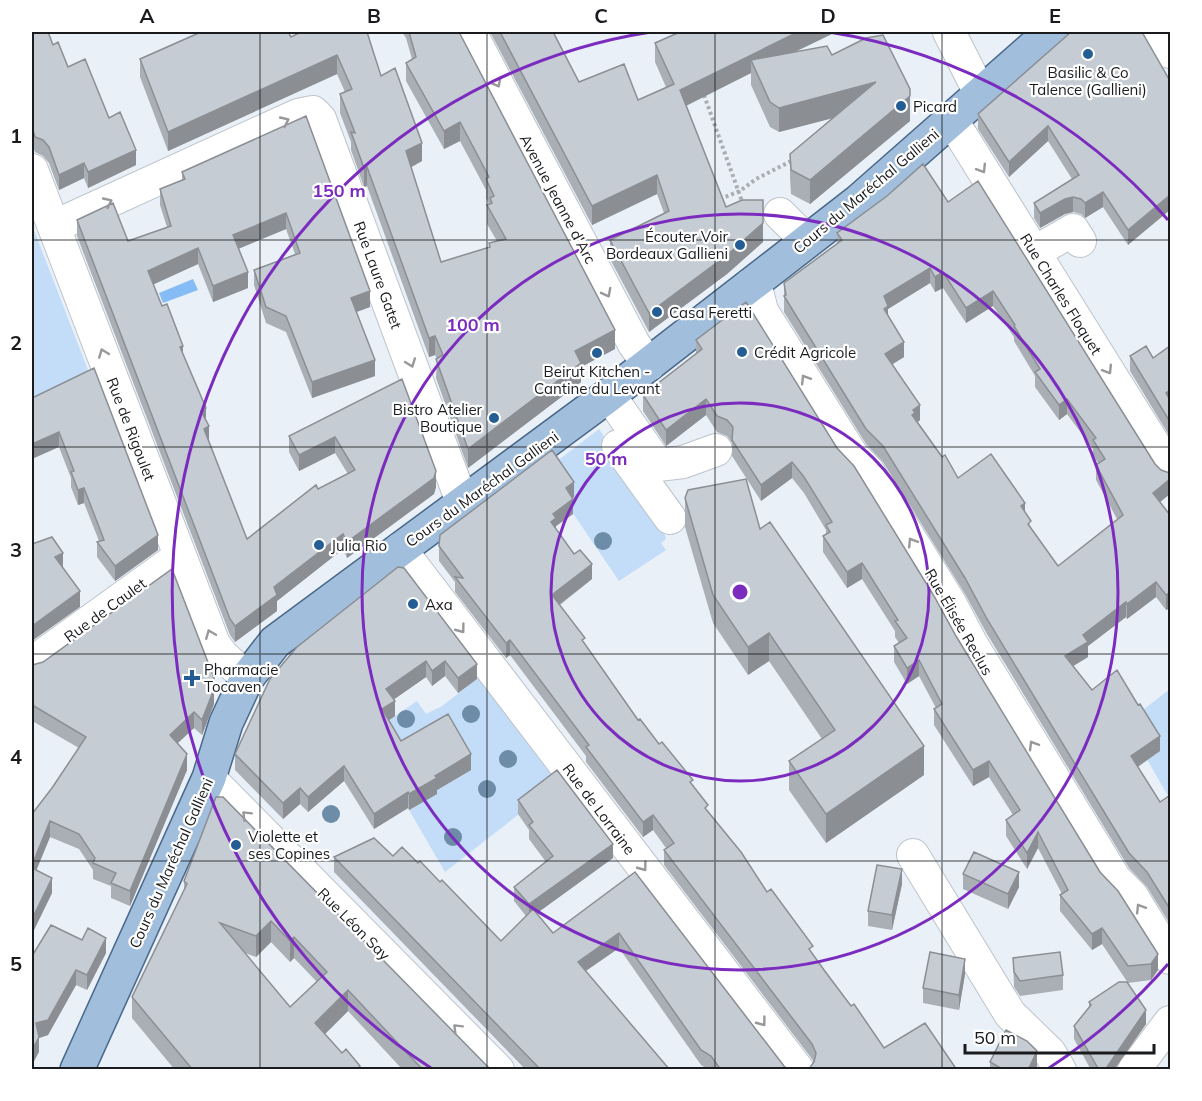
<svg xmlns="http://www.w3.org/2000/svg" width="1202" height="1101" font-family="Mulish,sans-serif">
  <style>
    .green { fill: #c3ddf9 }
    .water { fill: #85bcf6 }
    .lines { fill: none; stroke-linecap: round; stroke-linejoin: round }
    .minor-casing { stroke: #bec4cb; stroke-width: 34 }
    .major-casing { stroke: #49688a; stroke-width: 36 }
    .path { stroke: #a8aeb3; stroke-width: 4; stroke-dasharray: 3 3; stroke-linecap: butt }
    .minor { stroke: #fff; stroke-width: 32 }
    .major { stroke: #a1bedc; stroke-width: 33 }
    .tree { fill: #6c8ca8 }
    .wall { fill: #aaafb5; fill-rule: evenodd }
    .shaded-wall { fill: #8b8f94 }
    .building { fill: #c6ccd3; stroke: #8b8f94; stroke-width: 1.5; fill-rule: evenodd }
    .oneway { stroke: #98989a }
    .grid { fill: none; stroke: #191b1e; stroke-width: 1.5; stroke-opacity: 0.55 }
    .ring { fill: none; stroke: #7b2cbf; stroke-width: 3 }
    .poi-dot { fill: #235d94; stroke: #fff; stroke-width: 2 }
    .labels { text-anchor: middle; dominant-baseline: central; stroke-width: 4.5; stroke-linejoin: round; paint-order: stroke }
    .poi-label { font-size: 15px; fill: #191b1e; stroke: #fff; text-anchor: start }
    .street-label { font-size: 15px; fill: #191b1e; stroke: #fff }
    .centre { fill: #7b2cbf; stroke: #fff; stroke-width: 3 }
    .ring-label { font-size: 18px; text-anchor: middle; font-weight: bold; fill: #7b2cbf; stroke: #fff; stroke-width: 4.5; stroke-linejoin: round; paint-order: stroke }
    .neatline { fill: none; stroke: #191b1e; stroke-width: 2 }
    .grid-label { font-size: 20px; text-anchor: middle; font-weight: bold; fill: #191b1e }
  </style>
  <rect width="100%" height="100%" fill="#e9f0f7"/>
  <path class="green" d="M 34,230 L 93,383 L 32,412 L 32,231 Z
    M 599,429 L 661,523 L 666,539 L 661,543 L 666,550 L 619,581 L 566,503 L 552,465 Z
    M 481,676 L 560,782 L 445,872 L 409,810 L 376,729 L 417,701 L 426,714 L 442,706 Z
    M 1170,689 L 1170,795 L 1168,796 L 1126,723 Z"/>
  <path class="water" d="M 193,279 L 198,290 L 163,303 L 159,293 Z"/>
  <g class="lines">
    <defs>
      <path id="minor" d="M 470,32 L 634,344 L 649,365
        M 949,32 L 980,93
        M 1158,32 L 1170,52
        M 951,119 L 1170,470
        M 32,170 L 214,644 L 222,655 L 247,678
        M 780,214 L 807,241
        M 55,226 L 298,115 L 313,112 L 320,119 L 462,502
        M 1047,245 L 1073,230 L 1080,241
        M 750,285 L 758,295 L 762,311 L 852,455 L 868,471 L 950,603 L 971,643 L 1115,879 L 1132,896 L 1170,958
        M 609,395 L 658,465 L 683,462 L 716,450
        M 618,446 L 670,518
        M 400,549 L 798,1070
        M 32,663 L 179,557
        M 209,778 L 498,1070
        M 913,855 L 1010,1014 L 1050,1053 L 1060,1070
        M 1134,1070 L 1170,1022"/>
      <path id="major" d="M 77,1070 L 209,778 L 226,723 L 247,678 L 275,642 L 609,395 L 859,201 L 1051,32"/>
    </defs>
    <use href="#minor" class="minor-casing"/>
    <use href="#major" class="major-casing"/>
    <path class="path" d="M 704,95 L 743,204
      M 720,199 L 740,191 L 756,179 L 795,159"/>
    <use href="#minor" class="minor"/>
    <use href="#major" class="major"/>
  </g>
  <g class="tree">
    <circle cx="603" cy="541" r="9"/>
    <circle cx="471" cy="714" r="9"/>
    <circle cx="406" cy="719" r="9"/>
    <circle cx="508" cy="759" r="9"/>
    <circle cx="487" cy="789" r="9"/>
    <circle cx="331" cy="814" r="9"/>
    <circle cx="453" cy="837" r="9"/>
  </g>
  <path class="wall" d="M 32,32 L 53,45 L 68,67 L 109,118 L 136,165 L 88,188 L 84,178 L 59,190 L 49,163 L 43,156 L 35,152 L 32,143 Z
    M 196,32 L 288,32 L 291,37 L 301,32 L 381,76 L 422,161 L 411,167 L 441,262 L 489,247 L 489,243 L 497,241 L 487,224 L 487,205 L 489,204 L 486,198 L 486,190 L 460,141 L 444,149 L 406,81 L 406,63 L 412,59 L 406,38 L 402,32 L 459,32 L 615,349 L 581,367 L 581,382 L 468,468 L 436,378 L 437,359 L 435,355 L 429,357 L 367,186 L 364,187 L 351,150 L 351,142 L 340,113 L 340,94 L 345,92 L 337,74 L 168,151 L 140,77 L 140,59 L 196,34 Z
    M 490,32 L 554,32 L 579,82 L 638,100 L 666,87 L 655,62 L 655,43 L 674,35 L 673,32 L 836,32 L 794,52 L 832,55 L 910,121 L 810,204 L 791,194 L 790,178 L 790,154 L 832,118 L 779,132 L 770,127 L 751,85 L 751,73 L 686,105 L 726,207 L 763,242 L 727,274 L 649,332 L 610,259 L 610,240 L 664,213 L 657,194 L 592,225 Z
    M 1170,81 L 1128,245 L 1103,207 L 1085,218 L 1081,214 L 1073,212 L 1065,214 L 1040,228 L 1034,218 L 1034,203 L 1072,179 L 1048,141 L 1009,177 L 978,129 L 978,114 Z
    M 306,116 L 370,307 L 356,312 L 375,376 L 312,398 L 286,332 L 266,323 L 254,285 L 254,270 L 295,254 L 286,229 L 238,249 L 248,288 L 213,302 L 198,264 L 153,284 L 183,356 L 206,420 L 209,442 L 247,539 L 318,489 L 348,474 L 335,453 L 299,471 L 289,452 L 289,436 L 402,379 L 436,487 L 434,494 L 347,558 L 343,549 L 277,601 L 277,611 L 235,642 L 230,635 L 77,236 L 77,220 L 128,241 L 167,227 L 160,205 L 160,189 L 182,180 L 182,172 Z
    M 948,202 L 1160,502 L 1170,515 L 1170,608 L 1166,610 L 1156,597 L 1127,619 L 1126,617 L 1088,646 L 1088,657 L 1073,666 L 1092,690 L 1160,751 L 1138,767 L 1160,802 L 1170,799 L 1170,924 L 1147,887 L 1129,868 L 987,634 L 965,594 L 883,462 L 866,444 L 784,312 L 784,283 L 837,244 L 837,233 ZM 930,283 L 935,292 L 943,288 L 966,323 L 993,306 L 1014,337 L 1014,341 L 1035,376 L 1035,387 L 1059,420 L 1067,414 L 1093,449 L 1093,455 L 1098,463 L 1096,465 L 1096,480 L 1117,519 L 1058,566 L 1031,528 L 1025,513 L 958,478 L 918,422 L 920,420 L 892,364 L 904,357 L 888,316 L 888,309 Z
    M 696,340 L 837,448 L 956,636 L 1158,970 L 1151,980 L 1128,983 L 1102,944 L 1092,950 L 1060,911 L 1060,895 L 1062,894 L 1038,848 L 1027,869 L 1006,836 L 1006,820 L 1013,815 L 989,777 L 973,786 L 934,725 L 934,709 L 936,708 L 919,676 L 907,684 L 894,662 L 894,646 L 899,643 L 895,637 L 895,631 L 862,579 L 847,588 L 823,552 L 823,536 L 826,534 L 826,530 L 804,493 L 792,478 L 761,501 L 732,456 L 732,443 L 727,436 L 717,432 L 706,415 L 666,446 L 643,411 L 643,395 L 696,354 Z
    M 1170,346 L 1170,437 L 1130,371 L 1130,356 L 1153,358 Z
    M 32,398 L 158,550 L 115,581 L 97,557 L 97,542 L 99,541 L 84,503 L 78,505 L 71,487 L 71,478 L 59,447 Z
    M 574,497 L 573,498 L 573,514 L 556,526 L 556,529 L 592,579 L 560,605 L 585,644 L 638,720 L 693,785 L 708,812 L 851,1006 L 884,1048 L 957,1070 L 809,1069 L 814,1063 L 812,1059 L 664,865 L 664,850 L 666,848 L 653,830 L 643,837 L 586,762 L 586,756 L 510,655 L 506,658 L 455,592 L 455,582 L 439,561 L 439,546 Z
    M 685,498 L 760,529 L 924,775 L 826,843 L 789,790 L 789,761 L 822,739 L 769,661 L 748,675 L 713,623 L 685,527 Z
    M 398,567 L 477,679 L 458,693 L 445,676 L 432,686 L 426,677 L 394,699 L 395,716 L 389,720 L 401,741 L 471,770 L 437,790 L 437,794 L 409,810 L 408,808 L 374,829 L 344,781 L 308,812 L 300,804 L 283,819 L 235,770 L 235,754 Z
    M 32,665 L 214,704 L 202,735 L 194,728 L 178,743 L 187,770 L 130,906 L 111,898 L 111,886 L 93,879 L 93,870 L 79,849 L 50,837 L 36,870 L 52,893 L 33,932 L 32,931 L 32,814 L 52,788 L 79,748 L 34,722 L 32,723 Z
    M 216,797 L 491,1070 L 403,1070 L 348,1011 L 325,1034 L 342,1053 L 360,1070 L 175,1070 L 132,1018 L 132,997 L 184,890 L 184,881 ZM 271,942 L 290,962 L 294,958 L 317,982 L 290,1007 L 245,953 L 256,957 Z
    M 518,800 L 613,858 L 537,913 L 553,933 L 635,872 L 784,1066 L 788,1070 L 709,1070 L 701,1065 L 619,948 L 586,971 L 670,1070 L 526,1070 L 334,872 L 334,857 L 393,856 L 418,863 L 440,882 L 501,941 L 526,916 L 514,901 L 514,887 L 546,862 L 529,839 L 529,830 L 518,814 Z
    M 963,874 L 1019,887 L 1008,909 L 963,889 Z
    M 902,884 L 892,930 L 868,926 L 868,911 Z
    M 106,953 L 87,990 L 76,985 L 48,1035 L 39,1038 L 39,1052 L 32,956 Z
    M 1013,958 L 1063,975 L 1063,990 L 1020,996 L 1014,987 Z
    M 965,974 L 959,1010 L 923,1003 L 923,988 Z
    M 1089,1002 L 1146,1024 L 1114,1070 L 1091,1070 L 1074,1039 L 1074,1026 L 1089,1007 Z
    M 990,1062 L 1037,1066 L 1035,1070 L 990,1070 Z"/>
  <path class="shaded-wall" d="M 798,32 L 836,32 L 756,71 L 751,60 L 751,73 L 680,109 L 680,90 Z
    M 337,55 L 337,74 L 168,151 L 168,132 Z
    M 876,82 L 876,107 L 779,132 L 779,108 Z
    M 910,89 L 910,121 L 810,204 L 810,180 Z
    M 460,122 L 460,141 L 444,149 L 444,131 Z
    M 1048,126 L 1048,141 L 1009,177 L 1009,162 Z
    M 422,143 L 422,161 L 406,170 L 406,151 Z
    M 136,150 L 136,165 L 88,188 L 88,172 Z
    M 84,163 L 84,178 L 59,190 L 59,175 Z
    M 367,167 L 367,186 L 364,187 L 364,168 Z
    M 657,175 L 657,194 L 592,225 L 592,206 Z
    M 1103,192 L 1103,207 L 1085,218 L 1085,203 Z
    M 1170,195 L 1170,210 L 1128,245 L 1128,230 Z
    M 1073,197 L 1073,212 L 1065,214 L 1040,228 L 1040,213 L 1065,199 Z
    M 286,213 L 286,229 L 233,251 L 233,235 Z
    M 763,223 L 763,242 L 727,274 L 649,332 L 649,313 Z
    M 198,248 L 198,264 L 148,287 L 148,271 Z
    M 930,268 L 930,283 L 888,309 L 888,321 L 884,324 L 884,296 Z
    M 248,272 L 248,288 L 213,302 L 213,286 Z
    M 943,272 L 943,288 L 935,292 L 935,277 Z
    M 370,291 L 370,307 L 351,314 L 351,298 Z
    M 993,291 L 993,306 L 966,323 L 966,308 Z
    M 615,330 L 615,349 L 581,367 L 581,382 L 468,468 L 468,449 L 575,351 Z
    M 435,336 L 435,355 L 429,357 L 429,338 Z
    M 904,342 L 904,357 L 885,369 L 885,354 Z
    M 183,346 L 183,362 L 180,347 Z
    M 375,360 L 375,376 L 312,398 L 312,382 Z
    M 1170,390 L 1170,405 L 1166,393 Z
    M 706,399 L 706,415 L 666,446 L 666,430 Z
    M 1067,399 L 1067,414 L 1059,420 L 1059,405 Z
    M 920,405 L 920,420 L 915,424 L 912,415 L 913,410 Z
    M 206,408 L 206,424 L 201,411 Z
    M 209,426 L 209,442 L 204,429 Z
    M 59,432 L 59,447 L 32,459 L 32,444 Z
    M 335,437 L 335,453 L 299,471 L 299,455 Z
    M 792,462 L 792,478 L 761,501 L 761,485 Z
    M 436,471 L 436,487 L 434,494 L 347,558 L 347,542 Z
    M 1170,479 L 1170,494 L 1153,508 L 1153,493 Z
    M 574,482 L 574,497 L 566,503 L 566,488 Z
    M 84,488 L 84,503 L 78,505 L 78,490 Z
    M 573,499 L 573,514 L 556,526 L 556,533 L 551,522 L 553,514 Z
    M 1025,503 L 1025,518 L 1021,506 Z
    M 343,534 L 343,549 L 277,601 L 277,611 L 235,642 L 235,626 L 274,587 Z
    M 158,535 L 158,550 L 115,581 L 115,566 Z
    M 63,553 L 63,569 L 55,557 Z
    M 862,563 L 862,579 L 847,588 L 847,572 Z
    M 592,564 L 592,579 L 552,610 L 552,595 Z
    M 1156,582 L 1156,597 L 1127,619 L 1127,604 Z
    M 80,591 L 80,607 L 32,641 L 32,626 Z
    M 1170,592 L 1170,608 L 1166,610 L 1166,595 Z
    M 1126,602 L 1126,617 L 1088,646 L 1088,657 L 1065,671 L 1065,656 L 1083,635 Z
    M 769,633 L 769,661 L 748,675 L 748,647 Z
    M 510,640 L 510,655 L 506,658 L 506,643 Z
    M 919,660 L 919,676 L 907,684 L 907,668 Z
    M 426,661 L 426,677 L 386,705 L 386,689 Z
    M 445,661 L 445,676 L 432,686 L 432,671 Z
    M 477,664 L 477,679 L 458,693 L 458,678 Z
    M 214,689 L 214,704 L 202,735 L 202,720 Z
    M 395,701 L 395,716 L 382,725 L 382,709 Z
    M 34,706 L 34,722 L 32,723 L 32,708 Z
    M 194,712 L 194,728 L 170,750 L 170,735 Z
    M 1160,736 L 1160,751 L 1131,771 L 1131,756 Z
    M 924,746 L 924,775 L 826,843 L 826,814 Z
    M 187,754 L 187,770 L 130,906 L 130,891 Z
    M 471,754 L 471,770 L 437,790 L 437,794 L 409,810 L 409,794 L 435,776 Z
    M 989,761 L 989,777 L 973,786 L 973,770 Z
    M 344,766 L 344,781 L 308,812 L 308,797 Z
    M 300,788 L 300,804 L 283,819 L 283,803 Z
    M 408,792 L 408,808 L 374,829 L 374,814 Z
    M 653,815 L 653,830 L 643,837 L 643,822 Z
    M 50,821 L 50,837 L 32,881 L 32,865 Z
    M 1038,832 L 1038,848 L 1027,869 L 1027,853 Z
    M 613,844 L 613,858 L 529,919 L 529,904 Z
    M 902,869 L 902,884 L 892,930 L 892,915 Z
    M 1019,872 L 1019,887 L 1008,909 L 1008,894 Z
    M 52,878 L 52,893 L 33,932 L 33,917 Z
    M 271,921 L 271,942 L 256,957 L 256,936 Z
    M 1102,928 L 1102,944 L 1092,950 L 1092,934 Z
    M 619,933 L 619,948 L 578,976 L 578,962 Z
    M 294,937 L 294,958 L 290,962 L 290,941 Z
    M 106,938 L 106,953 L 87,990 L 87,975 Z
    M 1158,954 L 1158,970 L 1151,980 L 1151,964 Z
    M 965,959 L 965,974 L 959,1010 L 959,995 Z
    M 76,970 L 76,985 L 48,1035 L 39,1038 L 39,1052 L 32,1065 L 32,1050 L 36,1023 Z
    M 348,990 L 348,1011 L 315,1044 L 315,1023 Z
    M 1146,1010 L 1146,1024 L 1114,1070 L 1105,1070 Z
    M 1037,1051 L 1037,1066 L 1035,1070 L 1028,1070 Z"/>
  <path class="building" d="M 32,32 L 48,32 L 53,45 L 58,42 L 68,67 L 85,59 L 109,118 L 120,112 L 136,150 L 88,172 L 84,163 L 59,175 L 49,147 L 43,140 L 35,137 L 32,127 Z
    M 200,32 L 288,32 L 291,37 L 301,32 L 367,32 L 381,76 L 395,68 L 422,143 L 406,151 L 441,262 L 490,247 L 489,243 L 506,239 L 487,205 L 492,203 L 490,198 L 494,196 L 486,179 L 489,177 L 460,122 L 444,131 L 406,63 L 416,57 L 409,32 L 459,32 L 615,330 L 575,351 L 581,363 L 468,449 L 436,359 L 443,355 L 435,336 L 429,338 L 367,167 L 364,168 L 351,132 L 355,133 L 340,94 L 352,89 L 337,55 L 168,132 L 140,59 L 201,32 Z
    M 500,32 L 553,32 L 579,82 L 624,64 L 638,100 L 674,84 L 655,43 L 680,32 L 798,32 L 680,90 L 726,207 L 742,200 L 763,200 L 763,223 L 727,255 L 649,313 L 610,240 L 669,211 L 657,175 L 592,206 Z
    M 1071,32 L 1142,32 L 1170,81 L 1170,195 L 1128,230 L 1103,192 L 1085,203 L 1081,199 L 1073,197 L 1065,199 L 1040,213 L 1034,203 L 1079,175 L 1048,126 L 1009,162 L 978,114 Z
    M 883,35 L 910,89 L 910,96 L 810,180 L 791,170 L 790,154 L 876,82 L 779,108 L 770,102 L 751,60 L 827,46 L 832,55 L 866,38 Z
    M 306,116 L 370,291 L 351,298 L 375,360 L 312,382 L 286,316 L 266,307 L 254,270 L 300,253 L 286,213 L 233,235 L 248,272 L 213,286 L 198,248 L 148,271 L 162,306 L 167,304 L 183,346 L 180,347 L 206,408 L 201,411 L 209,426 L 204,429 L 247,539 L 316,485 L 318,489 L 355,470 L 335,437 L 299,455 L 289,436 L 402,379 L 436,471 L 434,478 L 347,542 L 343,534 L 274,587 L 277,595 L 235,626 L 230,619 L 77,220 L 113,203 L 128,241 L 171,226 L 160,189 L 185,179 L 182,172 Z
    M 923,164 L 948,202 L 978,181 L 1155,464 L 1161,470 L 1170,473 L 1170,479 L 1153,493 L 1170,515 L 1170,592 L 1166,595 L 1156,582 L 1127,604 L 1126,602 L 1083,635 L 1088,642 L 1065,656 L 1092,690 L 1117,670 L 1138,705 L 1140,704 L 1160,736 L 1131,756 L 1160,802 L 1169,796 L 1170,799 L 1170,909 L 1147,872 L 1129,853 L 987,619 L 965,578 L 883,446 L 866,429 L 784,296 L 786,295 L 784,283 L 842,240 L 837,233 L 887,196 ZM 930,268 L 935,277 L 943,272 L 966,308 L 993,291 L 1015,325 L 1014,326 L 1040,369 L 1035,372 L 1059,405 L 1067,399 L 1096,438 L 1093,440 L 1105,459 L 1096,465 L 1123,515 L 1058,566 L 1028,524 L 1031,521 L 1021,506 L 1025,503 L 991,454 L 958,478 L 945,455 L 942,457 L 912,415 L 915,413 L 913,410 L 920,405 L 885,354 L 904,342 L 884,309 L 888,306 L 884,296 Z
    M 746,302 L 837,448 L 854,466 L 934,596 L 956,636 L 1100,872 L 1118,891 L 1158,954 L 1151,964 L 1128,966 L 1102,928 L 1092,934 L 1060,895 L 1068,890 L 1038,832 L 1027,853 L 1006,820 L 1020,810 L 989,761 L 973,770 L 934,709 L 942,704 L 919,660 L 907,668 L 894,646 L 907,638 L 895,621 L 898,620 L 862,563 L 847,572 L 823,536 L 830,532 L 826,525 L 832,522 L 804,477 L 792,462 L 761,485 L 732,440 L 733,427 L 727,420 L 717,416 L 706,399 L 666,430 L 643,395 L 702,349 L 696,340 Z
    M 1146,346 L 1153,358 L 1170,346 L 1170,390 L 1166,393 L 1170,400 L 1170,422 L 1130,356 Z
    M 94,368 L 158,535 L 115,566 L 97,542 L 104,540 L 84,488 L 78,490 L 71,472 L 74,471 L 59,432 L 32,444 L 32,398 Z
    M 552,450 L 574,482 L 566,488 L 573,499 L 553,514 L 556,518 L 551,522 L 574,554 L 580,550 L 592,564 L 552,595 L 585,638 L 582,640 L 638,720 L 640,719 L 659,744 L 662,742 L 693,780 L 690,782 L 708,805 L 705,808 L 741,852 L 767,892 L 771,889 L 813,946 L 809,949 L 824,970 L 851,1006 L 854,1004 L 884,1048 L 925,1023 L 957,1070 L 808,1070 L 814,1062 L 816,1053 L 812,1044 L 664,850 L 674,843 L 653,815 L 643,822 L 586,747 L 589,745 L 510,640 L 506,643 L 455,577 L 463,578 L 439,546 L 440,535 Z
    M 746,479 L 760,529 L 770,522 L 924,746 L 826,814 L 789,761 L 835,730 L 769,633 L 748,647 L 713,595 L 685,498 L 688,490 Z
    M 52,537 L 63,553 L 55,557 L 80,591 L 32,626 L 32,544 Z
    M 398,567 L 404,568 L 477,664 L 458,678 L 445,661 L 432,671 L 426,661 L 386,689 L 395,701 L 382,709 L 401,741 L 448,714 L 471,754 L 435,776 L 437,778 L 409,794 L 408,792 L 374,814 L 344,766 L 308,797 L 300,788 L 283,803 L 235,754 L 270,679 L 297,647 Z
    M 172,569 L 214,678 L 214,689 L 202,720 L 194,712 L 170,735 L 187,754 L 130,891 L 111,883 L 116,873 L 93,863 L 95,858 L 79,834 L 50,821 L 32,865 L 32,814 L 52,788 L 86,737 L 34,706 L 32,708 L 32,665 L 43,662 Z
    M 557,770 L 613,844 L 529,904 L 514,887 L 553,856 L 529,825 L 533,822 L 518,800 Z
    M 216,797 L 223,797 L 491,1070 L 423,1070 L 348,990 L 315,1023 L 342,1053 L 346,1049 L 360,1066 L 356,1070 L 193,1070 L 132,997 L 187,884 L 184,881 ZM 271,921 L 290,941 L 294,937 L 327,972 L 290,1007 L 220,923 L 256,936 Z
    M 374,838 L 393,856 L 402,847 L 418,863 L 420,861 L 440,882 L 442,880 L 501,941 L 533,909 L 553,933 L 635,872 L 784,1066 L 788,1070 L 721,1070 L 711,1056 L 701,1050 L 619,933 L 578,962 L 670,1070 L 541,1070 L 334,857 Z
    M 974,852 L 1019,872 L 1008,894 L 963,874 Z
    M 877,865 L 902,869 L 892,915 L 868,911 Z
    M 32,868 L 52,878 L 33,917 L 32,916 Z
    M 51,925 L 82,940 L 88,928 L 106,938 L 87,975 L 76,970 L 48,1020 L 36,1023 L 39,1037 L 32,1050 L 32,956 Z
    M 930,952 L 965,959 L 959,995 L 923,988 Z
    M 1060,952 L 1063,975 L 1020,981 L 1014,972 L 1013,958 Z
    M 1119,982 L 1127,982 L 1146,1010 L 1105,1070 L 1099,1070 L 1074,1026 L 1091,1005 L 1089,1002 Z
    M 1006,1030 L 1027,1041 L 1037,1051 L 1028,1070 L 1004,1070 L 990,1062 Z"/>
  <defs><path id="oneway-chevron" d="M-2-3.5L2.5 0L-2 3.5" fill="none" stroke-width="1.6" stroke-linecap="round" stroke-linejoin="round" transform="scale(1.5)"/></defs>
  <g class="oneway">
    <use href="#oneway-chevron" transform="translate(497 83) rotate(62)"/>
    <use href="#oneway-chevron" transform="translate(285 121) rotate(-25)"/>
    <use href="#oneway-chevron" transform="translate(982 169) rotate(58)"/>
    <use href="#oneway-chevron" transform="translate(108 202) rotate(-25)"/>
    <use href="#oneway-chevron" transform="translate(607 293) rotate(62)"/>
    <use href="#oneway-chevron" transform="translate(103 353) rotate(-111)"/>
    <use href="#oneway-chevron" transform="translate(411 363) rotate(70)"/>
    <use href="#oneway-chevron" transform="translate(1108 370) rotate(58)"/>
    <use href="#oneway-chevron" transform="translate(805 379) rotate(-122)"/>
    <use href="#oneway-chevron" transform="translate(912 542) rotate(-122)"/>
    <use href="#oneway-chevron" transform="translate(461 629) rotate(53)"/>
    <use href="#oneway-chevron" transform="translate(210 634) rotate(-112)"/>
    <use href="#oneway-chevron" transform="translate(1033 745) rotate(-121)"/>
    <use href="#oneway-chevron" transform="translate(246 815) rotate(-135)"/>
    <use href="#oneway-chevron" transform="translate(643 867) rotate(53)"/>
    <use href="#oneway-chevron" transform="translate(1140 908) rotate(-122)"/>
    <use href="#oneway-chevron" transform="translate(762 1022) rotate(53)"/>
    <use href="#oneway-chevron" transform="translate(457 1028) rotate(-135)"/>
  </g>
  <path class="grid" d="M 260,32 L 260,1070M 487,32 L 487,1070M 715,32 L 715,1070M 942,32 L 942,1070M 32,240 L 1170,240M 32,447 L 1170,447M 32,654 L 1170,654M 32,861 L 1170,861"/>
  <g class="ring">
    <circle cx="740" cy="592" r="189"/>
    <circle cx="740" cy="592" r="378"/>
    <path d="M1168 964A567 567 0 0 1 1049 1068M431 1068A567 567 0 0 1 651 32M829 32A567 567 0 0 1 1168 220"/>
  </g>
  <g class="poi-dot">
    <circle cx="1088" cy="54" r="6"/>
    <circle cx="901" cy="106" r="6"/>
    <circle cx="740" cy="245" r="6"/>
    <circle cx="657" cy="312" r="6"/>
    <circle cx="742" cy="352" r="6"/>
    <circle cx="597" cy="353" r="6"/>
    <circle cx="494" cy="418" r="6"/>
    <circle cx="319" cy="545" r="6"/>
    <circle cx="413" cy="604" r="6"/>
    <path d="M189 669h6v6h6v6h-6v6h-6v-6h-6v-6h6z"/>
    <circle cx="236" cy="845" r="6"/>
  </g>
  <g class="labels">
    <g class="poi-label">
      <text x="1088" y="72" text-anchor="middle">Basilic &amp; Co<tspan x="1088" dy="17">Talence (Gallieni)</tspan></text>
      <text x="913" y="106">Picard</text>
      <text x="728" y="236" text-anchor="end">Écouter Voir<tspan x="728" dy="17">Bordeaux Gallieni</tspan></text>
      <text x="669" y="312">Casa Feretti</text>
      <text x="754" y="352">Crédit Agricole</text>
      <text x="597" y="371" text-anchor="middle">Beirut Kitchen -<tspan x="597" dy="17">Cantine du Levant</tspan></text>
      <text x="482" y="409" text-anchor="end">Bistro Atelier<tspan x="482" dy="17">Boutique</tspan></text>
      <text x="331" y="545">Julia Rio</text>
      <text x="425" y="604">Axa</text>
      <text x="204" y="669">Pharmacie<tspan x="204" dy="17">Tocaven</tspan></text>
      <text x="248" y="836">Violette et<tspan x="248" dy="17">ses Copines</tspan></text>
    </g>
    <g class="street-label">
      <text transform="translate(866 191) rotate(-40)">Cours du Maréchal Gallieni</text>
      <text transform="translate(558 199) rotate(62)">Avenue Jeanne d'Arc</text>
      <text transform="translate(378 275) rotate(70)">Rue Laure Gatet</text>
      <text transform="translate(1061 294) rotate(58)">Rue Charles Floquet</text>
      <text transform="translate(131 429) rotate(69)">Rue de Rigoulet</text>
      <text transform="translate(482 489) rotate(-36)">Cours du Maréchal Gallieni</text>
      <text transform="translate(105 610) rotate(-36)">Rue de Caulet</text>
      <text transform="translate(959 622) rotate(60)">Rue Élisée Reclus</text>
      <text transform="translate(599 809) rotate(53)">Rue de Lorraine</text>
      <text transform="translate(171 863) rotate(-66)">Cours du Maréchal Gallieni</text>
      <text transform="translate(354 924) rotate(45)">Rue Léon Say</text>
    </g>
  </g>
  <circle cx="740" cy="592" r="9" class="centre"/>
  <g class="ring-label">
    <text x="339" y="197">150 m</text>
    <text x="473" y="331">100 m</text>
    <text x="606" y="465">50 m</text>
  </g>
  <rect width="1202" height="1101" fill="none" stroke="#ffffff" stroke-width="66"/>
  <path d="M965 1044v9h189v-9" fill="none" stroke="#191b1e" stroke-width="3"/>
  <text x="974" y="1044" font-size="18" fill="#191b1e" stroke="#ffffff" stroke-width="4.5" paint-order="stroke">50 m</text>
  <rect x="33" y="33" width="1136" height="1035" class="neatline"/>
  <g class="grid-label">
    <text x="147" y="23">A</text>
    <text x="374" y="23">B</text>
    <text x="601" y="23">C</text>
    <text x="828" y="23">D</text>
    <text x="1055" y="23">E</text>
    <text x="16" y="143">1</text>
    <text x="16" y="350">2</text>
    <text x="16" y="557">3</text>
    <text x="16" y="764">4</text>
    <text x="16" y="971">5</text>
  </g>
</svg>
